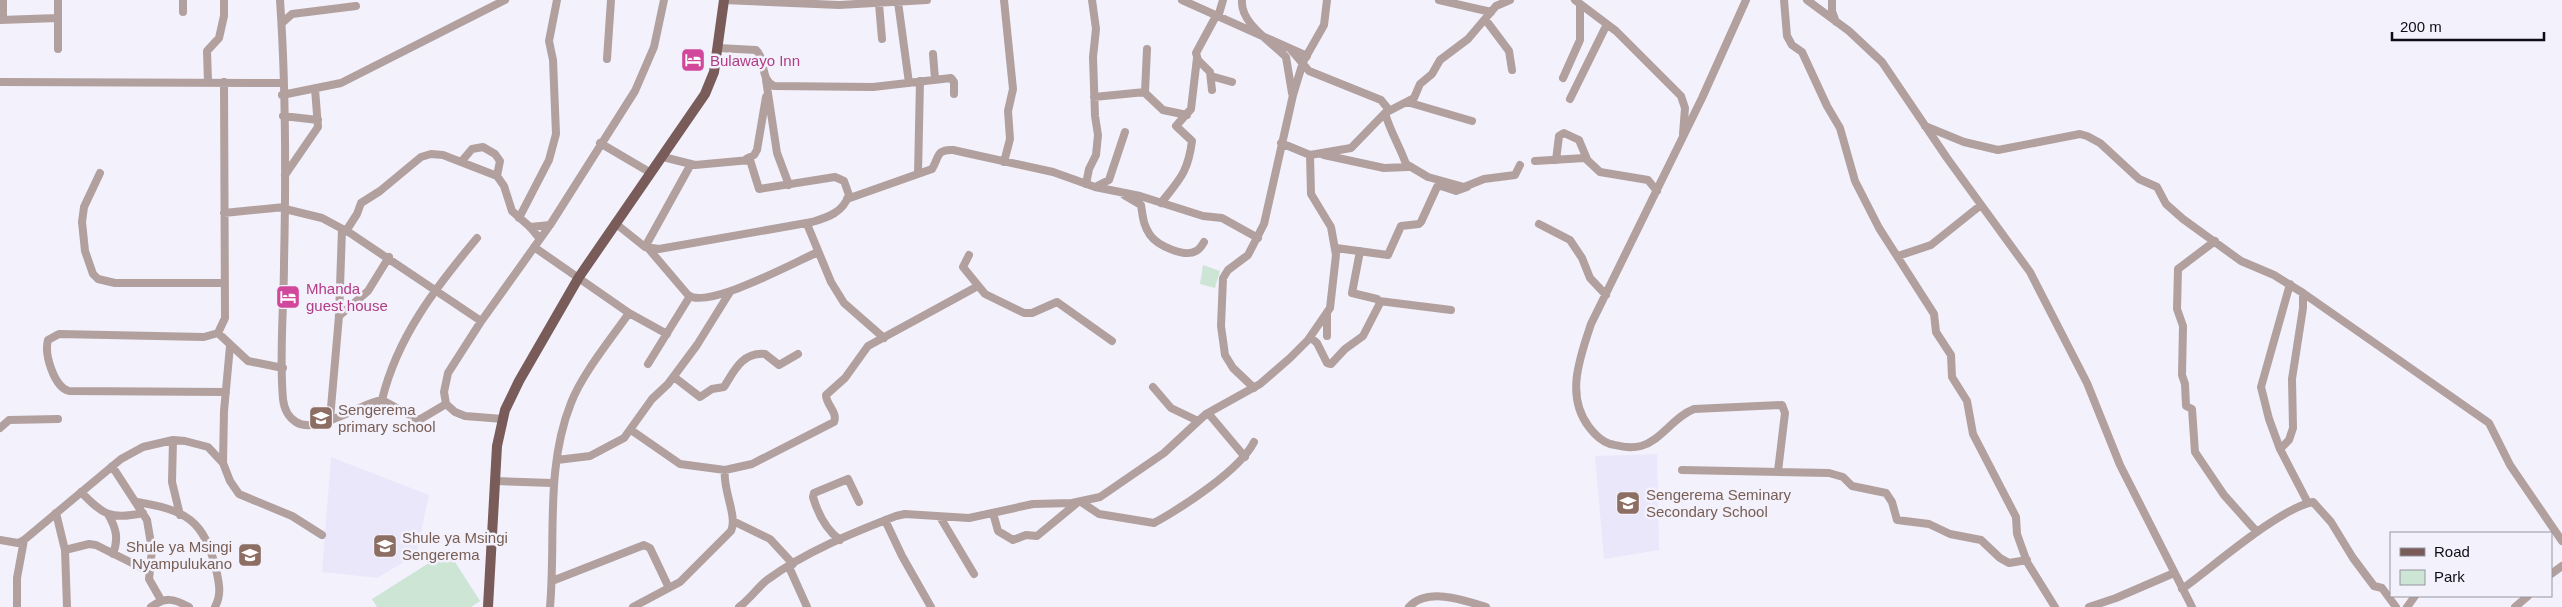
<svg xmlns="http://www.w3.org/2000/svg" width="2562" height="607" font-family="Helvetica,sans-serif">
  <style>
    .built { fill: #ebe7fb }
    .green { fill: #cce5d5 }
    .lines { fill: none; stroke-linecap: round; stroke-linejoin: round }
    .minor { stroke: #b1a09e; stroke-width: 8 }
    .major { stroke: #795c59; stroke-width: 10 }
    .labels { text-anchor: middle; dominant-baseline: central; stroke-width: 5; stroke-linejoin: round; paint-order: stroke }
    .hotel-label { font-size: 15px; fill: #b23c85; stroke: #f3f1fc; text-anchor: start }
    .education-label { font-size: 15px; fill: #785e54; stroke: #f3f1fc; text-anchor: start }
  </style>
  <rect width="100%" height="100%" fill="#f3f1fc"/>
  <path class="built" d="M 1657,454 L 1659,550 L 1604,559 L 1595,456 Z
    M 331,457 L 429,495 L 416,555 L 377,578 L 322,572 Z"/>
  <path class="green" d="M 1203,265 L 1220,271 L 1215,288 L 1200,284 Z
    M 448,551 L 480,601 L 471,607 L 377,607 L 372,599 Z"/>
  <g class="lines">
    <path class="minor" d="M 58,0 L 58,49
      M 183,0 L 183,12
      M 280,0 C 286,87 286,175 284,262 C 284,307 279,354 283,399 C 284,408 288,417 296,422 C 316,435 359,404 382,400 L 419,420 L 446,404
      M 724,0 L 839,5 L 927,0
      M 1182,0 L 1307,56
      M 1242,0 C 1240,24 1272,42 1286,57 L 1292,93
      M 1439,0 L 1491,12
      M 1575,0 L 1616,31 L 1681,96 L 1685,108 L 1683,134
      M 1746,0 L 1702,98 L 1591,324 C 1580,357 1565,396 1589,427 C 1595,435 1601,441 1610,444 C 1620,446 1630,449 1641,446 C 1662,440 1673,417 1694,409 L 1782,405 L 1785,413 L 1778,471
      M 1784,0 L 1787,36 L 1792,45 L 1802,52 L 1827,106 L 1840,128 L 1855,181 L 1879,228 L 1934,314 L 1936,332 L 1951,355 L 1952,377 L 1967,401 L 1973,434 L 2016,517 L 2017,534 L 2027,562 L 2055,607
      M 1807,0 L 1849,31 L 1882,62 L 1947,158 L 2030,272 L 2087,383 L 2120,465 L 2192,607
      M 1832,0 L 1832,11 L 1836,22
      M 898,2 L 909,83
      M 879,4 L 882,39
      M 1218,17 L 1223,0
      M 3,19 L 3,0
      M 1485,19 L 1509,51 L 1512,70
      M 0,20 L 58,18
      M 282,23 L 292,14 L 356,6
      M 718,48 L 756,50 C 766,59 760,80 774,86 L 873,87 L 951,78 L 954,82 L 954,94
      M 1292,51 L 1309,71 L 1381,100 L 1389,110
      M 933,54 L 935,79
      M 607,59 L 611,0
      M 1211,76 L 1232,82
      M 1563,78 L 1580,40 L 1580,5
      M 766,80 L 777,153 L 789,185
      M 0,82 L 283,83
      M 208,82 L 207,51 L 219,38 L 224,16 L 224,0
      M 224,82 L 225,318 L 218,333 L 204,337 L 59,334 L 48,340 C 44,354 54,387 69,391 L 226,392
      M 1212,90 L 1210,72 L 1198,60 L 1196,53 L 1216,16
      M 1144,92 L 1163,110 L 1187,115
      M 282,95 L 341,83 L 505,0
      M 1094,97 L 1145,92 L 1147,49
      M 1570,99 L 1607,24
      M 1407,102 L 1472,121
      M 1385,113 C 1390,131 1400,147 1406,164 L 1428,177 L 1464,187 L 1484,179 L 1515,175 L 1520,165
      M 283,116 L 318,120
      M 1925,126 L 1964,142 L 1998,150 L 2080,134 L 2087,136 L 2100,143 L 2139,179 L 2157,187 L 2166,204 L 2183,219 L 2241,261 L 2274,275 L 2303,293 L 2489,423 L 2510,465 L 2562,541
      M 600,143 L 651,173
      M 1281,143 L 1310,155 L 1351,148 L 1385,113 L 1414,98 L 1420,84 L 1432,74 L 1440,60 L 1468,39 L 1496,6 L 1510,0
      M 1324,155 L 1384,168 L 1408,167
      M 746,159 L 754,155 L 757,150 L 766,97
      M 1556,160 L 1559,136 L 1564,133 L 1579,140 L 1587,159
      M 1535,161 L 1585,158 L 1600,172 L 1648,180 L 1657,191
      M 461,162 L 472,149 L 483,147 L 495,154 L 500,161 L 497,176
      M 1004,162 L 1010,139 L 1008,111 L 1013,89 L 1004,0
      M 100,173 L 84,207 L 82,222 L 85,251 L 93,274 L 98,279 L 115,283 L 225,283
      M 918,174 L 920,81
      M 285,175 L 318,127 L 315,89
      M 1086,184 L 1089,169 L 1096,155 L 1098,135 L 1095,116 L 1093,57 L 1096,29 L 1092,0
      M 1097,186 L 1109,180 L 1125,132
      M 1124,195 L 1141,205 C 1143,217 1143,225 1150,235 C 1157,245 1184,258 1196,251 C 1200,249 1202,245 1204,242
      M 847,199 L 932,169 C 939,158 936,149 953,150 L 1053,172 L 1095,187 L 1140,196 L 1203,216 L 1222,218 L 1258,238
      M 1161,203 C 1180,179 1188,172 1192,141 L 1176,126 L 1191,109 L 1197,58
      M 285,209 L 322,218 L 350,233 L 481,321
      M 224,213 L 285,207
      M 519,218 L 549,160 L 556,134 L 553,60 L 549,41 L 557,0
      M 615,223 L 645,247 L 659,249 L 812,222 C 829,217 843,212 849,195 L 844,181 L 835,177 L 759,189 L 750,160 L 695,165 L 663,157
      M 807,224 L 831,282 L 844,303 L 884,338
      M 1539,224 L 1570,240 L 1582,258 L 1590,278 L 1606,295
      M 530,227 L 550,225
      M 346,231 L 357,214 L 361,203 L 380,191 L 421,157 L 431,154 L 443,155 L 497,176 L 504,186 L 512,211 L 530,227 L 540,239
      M 2215,241 L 2178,269 L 2177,309 L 2183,326 L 2182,375 L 2185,384 L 2186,406 L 2192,409 L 2195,452 L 2224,495 L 2257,532
      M 534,247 L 629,313 L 667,334
      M 645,247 L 691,164
      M 648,248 L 688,295 C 707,310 795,262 818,252
      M 1336,248 L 1388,255 L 1401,226 L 1419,224 L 1421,222 L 1437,187 L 1441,186 L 1456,191 L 1467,187
      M 969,255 L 963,267 L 985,294 L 1024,313 L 1032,313 L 1057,302 L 1112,341
      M 1898,256 L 1931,245 L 1981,205
      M 2290,284 L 2261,387 L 2269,419 L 2280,449 L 2308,503
      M 1379,301 L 1451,310
      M 1327,314 L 1327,336
      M 339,316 L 368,291 L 389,257
      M 218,333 L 248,361 L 283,368
      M 1310,337 L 1317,343 L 1327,363 L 1331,364 L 1345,349 L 1363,336 L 1380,303 L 1377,299 L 1352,293 L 1360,251
      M 648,364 L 690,296
      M 674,377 L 700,397 L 712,389 L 724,387 C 734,371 742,352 765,354 L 779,365 L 798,354
      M 1153,387 L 1171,408 L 1198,421
      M 1254,388 L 1233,368 L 1225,355 L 1221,326 L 1223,278 L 1228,270 L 1248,255 L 1264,224 L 1293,95 L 1303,62 L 1324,25 L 1327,0
      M 382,400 C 397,337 436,287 477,238
      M 1208,413 L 1245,457
      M 330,419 L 339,316 L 342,229
      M 503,419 L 465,416 L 455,412 L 446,404 L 444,392 L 448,373 L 480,323 L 550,225 L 635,91 L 654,47 L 664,0
      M 0,428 L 9,420 L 58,419
      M 631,430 L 680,464 L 725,470 L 752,464 L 834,422 C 838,412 826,405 826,395 L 845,378 L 868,346 L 978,286
      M 173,440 L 172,482 L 180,515
      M 2280,449 L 2289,440 L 2293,428 L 2292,379 L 2303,308 L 2303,293
      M 557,460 L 590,456 L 624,438 L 652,399 L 668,384 L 697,345 L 730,292
      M 223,463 L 224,411 L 230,346
      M 112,466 L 147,520 L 152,550 L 149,579 L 161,600
      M 1682,470 L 1829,473 L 1843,477 L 1852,486 L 1886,493 L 1892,502 L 1897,520 L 1929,524 L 1950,534 L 1981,540 L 2000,558 L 2009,563 L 2027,560
      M 494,481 L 552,483
      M 81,492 C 103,515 111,520 143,513
      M 137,502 C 186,510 204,520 216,569 C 219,583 222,594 215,607
      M 1081,502 L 1099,514 L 1154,523 C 1183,507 1240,470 1254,442
      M 56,513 L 65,550 L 67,607
      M 993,513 L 998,531 L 1013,540 L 1026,535 L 1037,536 L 1077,503
      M 108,514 C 116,528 119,538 113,554
      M 940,517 L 974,574
      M 885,520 L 902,556 L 931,607
      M 733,521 L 770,539 L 793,564
      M 0,540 L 18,543 L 24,540 L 121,459 L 143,447 L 173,440 L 185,441 L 208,447 L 223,463 L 230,481 L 239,494 L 292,516 L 322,535
      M 840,540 C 825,529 818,514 813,497 L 814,493 L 848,479 L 859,502
      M 65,550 L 89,544 L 96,545 L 148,571
      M 789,567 L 807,607
      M 2551,574 L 2562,566
      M 552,581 L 644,545 L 650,548 L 669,588
      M 2182,589 C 2213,567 2278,509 2313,502 L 2331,522 L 2353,558 L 2374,586 L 2382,588 L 2396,607
      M 17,607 L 17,578 L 24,540
      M 151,607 C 165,597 173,598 189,607
      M 550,607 C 556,539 545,468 571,403 C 582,374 611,339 629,313
      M 633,607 L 680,582 L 731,531 C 738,516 722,489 725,470
      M 739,607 C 750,599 757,588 767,580 C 805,552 852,533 896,516 L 905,514 L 969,518 L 1033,504 L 1072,503 L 1100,497 L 1164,453 L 1206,414 L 1260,384 L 1290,358 L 1308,340 L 1330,308 L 1336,255 L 1331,227 L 1311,194 L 1310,155
      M 1409,607 C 1427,587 1464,600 1486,607
      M 2089,607 L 2116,598 L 2174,573
      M 2407,607 L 2415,596
      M 2515,607 L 2528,596"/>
    <path class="major" d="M 488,607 L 497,446 L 505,410 L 519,381 L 579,277 L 705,94 L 714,72 L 724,0"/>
  </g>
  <defs>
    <symbol id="hotel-square" viewBox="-11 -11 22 22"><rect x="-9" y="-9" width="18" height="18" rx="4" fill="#d1479c" stroke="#f3f1fc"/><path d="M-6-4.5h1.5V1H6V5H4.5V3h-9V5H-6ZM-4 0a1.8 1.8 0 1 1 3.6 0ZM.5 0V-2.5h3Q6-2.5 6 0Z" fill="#fff"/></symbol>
    <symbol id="school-square" viewBox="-11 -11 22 22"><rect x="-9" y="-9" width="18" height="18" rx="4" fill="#8d6e63" stroke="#f3f1fc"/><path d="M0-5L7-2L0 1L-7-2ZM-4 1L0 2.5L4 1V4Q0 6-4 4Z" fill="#fff"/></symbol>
  </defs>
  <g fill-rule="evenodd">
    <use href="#hotel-square" x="679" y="46" width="28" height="28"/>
    <use href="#hotel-square" x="274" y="283" width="28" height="28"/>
    <use href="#school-square" x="307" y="404" width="28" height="28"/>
    <use href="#school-square" x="1614" y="489" width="28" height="28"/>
    <use href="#school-square" x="371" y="532" width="28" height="28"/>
    <use href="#school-square" x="236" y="541" width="28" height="28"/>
  </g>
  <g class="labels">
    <g class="hotel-label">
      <text x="710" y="60">Bulawayo Inn</text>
      <text x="306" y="288">Mhanda<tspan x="306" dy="17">guest house</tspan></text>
    </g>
    <g class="education-label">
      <text x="338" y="409">Sengerema<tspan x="338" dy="17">primary school</tspan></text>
      <text x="1646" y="494">Sengerema Seminary<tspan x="1646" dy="17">Secondary School</tspan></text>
      <text x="402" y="537">Shule ya Msingi<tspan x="402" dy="17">Sengerema</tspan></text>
      <text x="232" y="546" text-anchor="end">Shule ya Msingi<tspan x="232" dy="17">Nyampulukano</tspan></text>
    </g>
  </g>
  <rect x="2390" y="532" width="162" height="65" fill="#f3f1fc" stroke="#9795a0"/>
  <rect x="2400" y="548" width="25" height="8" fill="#795c59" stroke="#9795a0"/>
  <text x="2434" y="557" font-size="15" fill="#0e0c15">Road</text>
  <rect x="2400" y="570" width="25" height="15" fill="#cce5d5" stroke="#9795a0"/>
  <text x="2434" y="582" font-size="15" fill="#0e0c15">Park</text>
  <path d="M2392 32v8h152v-8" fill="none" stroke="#0e0c15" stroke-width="2.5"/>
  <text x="2400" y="32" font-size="15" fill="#0e0c15" stroke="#f3f1fc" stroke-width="4" paint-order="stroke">200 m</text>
</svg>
